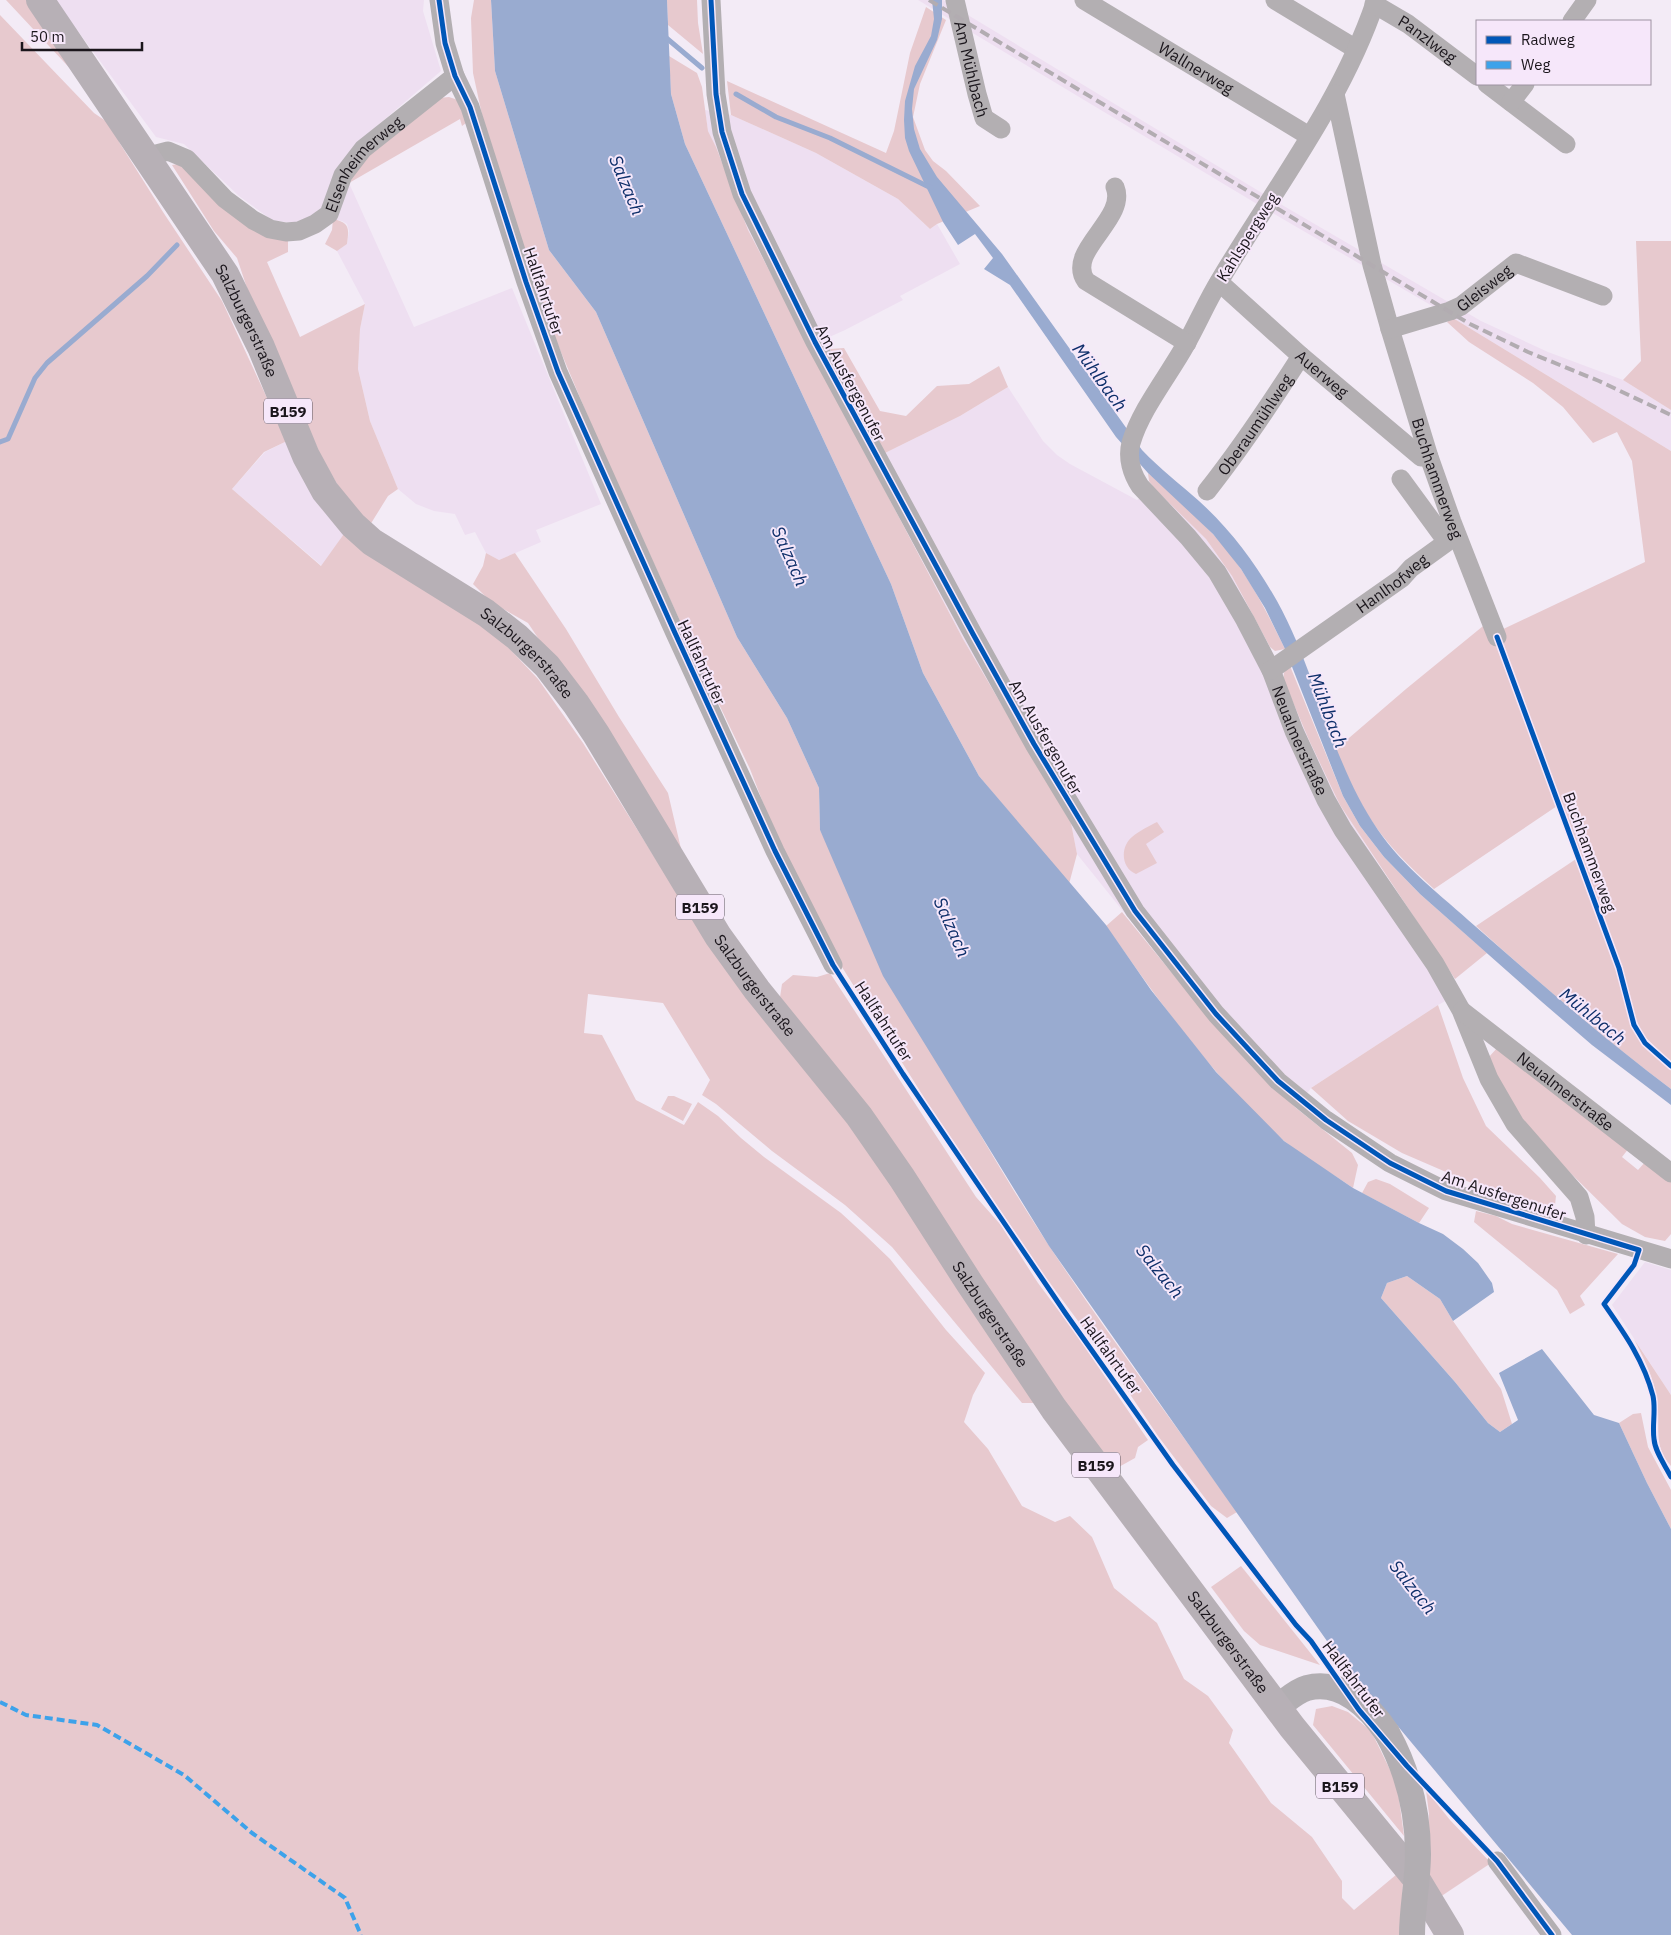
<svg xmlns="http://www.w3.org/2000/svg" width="1671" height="1935" font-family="'IBM Plex Sans',sans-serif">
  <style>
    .built { fill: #eedff1 }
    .green { fill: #e7c9ce }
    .water { fill: #99abd0 }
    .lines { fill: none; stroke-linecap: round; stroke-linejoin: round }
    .stream { stroke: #99abd0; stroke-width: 5 }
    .minor { stroke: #b3afb2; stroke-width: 19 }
    .secondary { stroke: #b2aeb2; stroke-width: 26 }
    .primary { stroke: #b7b0b6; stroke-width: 28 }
    .rail { stroke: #b2acb1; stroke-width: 4; stroke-dasharray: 10 5; stroke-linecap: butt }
    .secondary-bridge { stroke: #b2aeb2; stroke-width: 26 }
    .quiet { stroke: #3da2ea; stroke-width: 4; stroke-dasharray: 8 4; stroke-linecap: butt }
    .cycleway-casing { stroke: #f6e7fa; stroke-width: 8 }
    .cycleway { stroke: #0057b8; stroke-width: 5 }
    .labels { text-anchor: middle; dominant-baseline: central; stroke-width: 4; stroke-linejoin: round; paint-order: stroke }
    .shield { fill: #f6e7fa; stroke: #5d555f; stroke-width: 1 }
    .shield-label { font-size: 15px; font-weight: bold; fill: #1b161c }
    .street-label { font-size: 16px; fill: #1b161c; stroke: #f6e7fa }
    .water-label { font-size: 18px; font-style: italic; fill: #0e2f6a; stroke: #f6e7fa }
  </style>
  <rect width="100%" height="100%" fill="#f3ebf6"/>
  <path class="built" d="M 55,0 L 424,0 L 423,11 L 441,71 L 356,144 L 323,206 L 309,218 L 292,223 L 272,220 L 239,196 L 184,144 L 156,137 Z
    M 918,0 L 943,0 L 1277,202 L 1481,321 L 1548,352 L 1623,380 L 1671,410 L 1671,451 L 1453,318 L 1257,204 Z
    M 705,110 L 731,115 L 816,153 L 898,199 L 930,229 L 937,224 L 960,264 L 900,296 L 903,300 L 845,330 L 809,346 L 748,230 L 716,147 L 708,131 Z
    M 349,183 L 414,327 L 512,288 L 601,504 L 536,530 L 541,542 L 499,560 L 486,553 L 475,532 L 465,535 L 455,514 L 434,511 L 416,504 L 398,489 L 370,421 L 358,369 L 360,329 L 365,304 L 337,251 L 347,244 L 349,231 L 347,224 L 342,221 L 333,219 Z
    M 1008,387 L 1043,441 L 1057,455 L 1070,464 L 1137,500 L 1154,488 L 1206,539 L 1232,576 L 1283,674 L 1284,681 L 1309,740 L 1340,805 L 1462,992 L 1438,1005 L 1311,1088 L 1296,1108 L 1253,1068 L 1212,1022 L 1077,854 L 1071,823 L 963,639 L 889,497 L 883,454 L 960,416 Z
    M 287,441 L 346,531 L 322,566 L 232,489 L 265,452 Z
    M 1645,1262 L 1671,1270 L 1671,1395 L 1612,1305 Z"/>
  <path class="green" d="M 6,0 L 29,0 L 78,77 Z
    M 474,0 L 491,0 L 495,71 L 549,250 L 596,312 L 737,637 L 787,718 L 819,788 L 820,830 C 881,948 939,1068 1008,1181 C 1078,1296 1160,1403 1237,1512 L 1227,1518 L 1211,1506 L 1158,1436 L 1109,1363 L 1047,1279 L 925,1099 L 835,956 L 779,844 L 750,769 L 694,652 L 599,443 L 530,278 L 489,147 L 473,73 L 471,18 Z
    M 667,0 L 697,0 L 698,23 L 703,54 L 668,25 Z
    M 926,7 L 946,20 L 920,84 L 913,117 L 925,150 L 933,161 L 946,171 L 980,206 L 937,224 L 930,229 L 898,199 L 816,153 L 731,115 L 727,81 L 886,153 L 894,131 L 910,53 Z
    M 0,15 L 94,113 L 119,130 L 119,142 L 163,212 L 222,301 L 287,441 L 264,452 L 232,489 L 321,566 L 346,531 L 484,622 L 538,679 L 583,743 L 709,944 L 836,1099 L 1037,1403 L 1022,1403 L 892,1247 L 845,1205 L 772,1151 L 716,1104 L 702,1095 L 710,1080 L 663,1003 L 588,994 L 584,1033 L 602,1035 L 636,1100 L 684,1125 L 698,1102 L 718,1116 L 741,1138 L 764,1157 L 841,1213 L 865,1235 L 890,1259 L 946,1330 L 985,1373 L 973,1395 L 964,1422 L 988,1449 L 1022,1506 L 1055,1522 L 1070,1516 L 1092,1537 L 1114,1588 L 1157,1623 L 1184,1679 L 1208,1696 L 1233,1730 L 1229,1743 L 1271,1803 L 1312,1837 L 1342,1881 L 1342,1898 L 1354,1910 L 1397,1874 L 1403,1881 L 1401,1935 L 0,1935 Z
    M 669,56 L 697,73 L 702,87 L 708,131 L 716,147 L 748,230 L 963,639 L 1071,823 L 1077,854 L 1069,884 L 979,776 L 923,673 L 891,584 L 685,144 L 671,94 Z
    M 449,97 L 458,100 L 466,123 L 462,126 L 460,119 L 349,183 L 361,163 L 379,145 L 439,98 Z
    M 178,164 L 288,239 L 288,252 L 267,262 L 300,337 L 365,304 L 360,329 L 358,369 L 370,421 L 398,489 L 388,496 L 370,525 L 341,491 L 321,456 L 251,300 L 237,258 L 214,231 L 172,165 Z
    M 333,219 C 350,223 349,228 347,244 L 337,251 L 325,244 L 332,230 Z
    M 1636,241 L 1671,241 L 1671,410 L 1623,380 L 1641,361 Z
    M 1453,318 L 1671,451 L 1671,1062 L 1643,1035 L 1635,1017 L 1620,965 L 1497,632 L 1645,562 L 1632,461 L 1617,432 L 1593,443 L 1563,407 L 1533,383 L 1469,342 L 1447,322 Z
    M 844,348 L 880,411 L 906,416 L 937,386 L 969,384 L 999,366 L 1008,387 L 960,416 L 883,454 L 830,349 Z
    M 1148,473 C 1170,492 1192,511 1212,533 C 1244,566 1265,608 1285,649 L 1275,651 L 1270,647 L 1232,576 L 1206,539 L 1154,488 L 1149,481 Z
    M 486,553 L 499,560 L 515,553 L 566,629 L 619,717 L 668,793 L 682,853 L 528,623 L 491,602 L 473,584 L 483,566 Z
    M 1488,622 L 1557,806 L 1434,889 C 1409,866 1384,842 1366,812 C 1354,792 1345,770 1335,750 L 1406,689 Z
    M 1290,666 L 1343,796 L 1360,826 L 1384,857 L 1420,894 L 1487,953 L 1455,979 L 1340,805 L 1309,740 L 1284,681 C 1283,673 1284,670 1290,666 Z
    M 1157,822 L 1164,832 L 1146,844 L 1157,863 L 1136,874 C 1121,868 1120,847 1132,837 C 1139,831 1149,826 1157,822 Z
    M 1576,859 L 1615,967 L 1633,1030 L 1643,1044 L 1671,1069 L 1671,1089 C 1603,1038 1539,983 1476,926 Z
    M 1122,912 L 1212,1022 L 1253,1068 L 1296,1108 L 1352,1153 L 1358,1165 L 1353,1188 C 1330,1172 1304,1158 1283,1140 C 1213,1078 1159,1001 1106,926 Z
    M 830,973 L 976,1197 L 1000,1224 L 1038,1283 L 1076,1334 L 1148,1440 L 1138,1447 L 1135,1458 L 1117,1468 L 1090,1440 L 779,1004 L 782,984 L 793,975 L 817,977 Z
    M 1438,1005 L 1463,1078 L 1486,1126 L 1540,1178 L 1556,1196 L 1555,1205 L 1538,1206 L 1490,1191 L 1402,1153 L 1348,1121 L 1311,1088 Z
    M 1498,1047 L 1629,1148 L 1622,1157 L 1638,1170 L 1646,1161 L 1671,1181 L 1671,1234 L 1665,1241 L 1645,1237 L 1622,1224 L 1534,1137 L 1509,1101 L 1488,1058 Z
    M 668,1096 L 674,1096 L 692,1104 L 683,1121 L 661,1109 Z
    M 1376,1179 L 1390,1184 L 1429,1208 L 1419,1223 L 1362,1193 L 1368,1182 Z
    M 1476,1211 L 1496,1216 L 1512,1224 L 1618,1254 L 1580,1296 L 1585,1305 L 1570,1314 L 1557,1290 L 1474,1222 Z
    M 1407,1276 L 1440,1299 L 1453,1321 L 1501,1389 L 1512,1424 L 1500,1432 L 1488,1423 L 1455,1382 L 1381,1298 L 1387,1283 Z
    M 1634,1339 L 1671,1395 L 1671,1466 C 1652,1446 1661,1424 1657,1400 C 1654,1378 1644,1359 1634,1339 Z
    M 1641,1413 L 1648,1447 L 1671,1490 L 1671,1529 L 1647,1483 L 1619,1423 L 1633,1414 Z
    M 1241,1566 L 1320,1665 L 1260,1645 L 1244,1631 L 1211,1587 Z
    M 1332,1706 L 1348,1712 L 1371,1731 L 1397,1784 L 1404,1836 L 1313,1725 L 1316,1709 Z
    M 1426,1790 L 1450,1820 L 1491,1863 L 1440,1897 L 1426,1875 L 1429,1814 Z"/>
  <path class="water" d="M 491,0 L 667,0 L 671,94 L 685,144 L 891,584 L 923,673 L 979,776 L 1106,925 L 1151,990 L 1216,1072 L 1284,1141 L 1353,1188 L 1419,1223 L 1443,1234 L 1463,1249 L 1478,1263 L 1492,1283 L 1494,1292 L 1453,1321 L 1440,1299 L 1407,1276 L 1387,1283 L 1381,1298 L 1455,1382 L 1488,1423 L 1500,1432 L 1518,1420 L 1499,1373 L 1542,1349 L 1594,1415 L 1619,1423 L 1647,1483 L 1671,1529 L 1671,1935 L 1572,1935 L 1391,1718 L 1353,1678 L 1049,1246 L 883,976 L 820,830 L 819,788 L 787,718 L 737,637 L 596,312 L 549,250 L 495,71 Z
    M 932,0 L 942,0 L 942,19 L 937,40 L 914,89 L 912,109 L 914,129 L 920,149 L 937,177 L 1002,254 L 1142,450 C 1160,469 1180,484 1199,501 C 1231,530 1256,564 1277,601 C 1318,675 1330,760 1378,830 C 1403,867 1442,896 1475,926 C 1539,982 1603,1038 1671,1089 L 1671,1105 L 1592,1045 L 1542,1002 L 1420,894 L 1384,857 L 1360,826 L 1343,796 L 1285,649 L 1265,608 L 1241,569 L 1213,534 L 1148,473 L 1116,437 L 1010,285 L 984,269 L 993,258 L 975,234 L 958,245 L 943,222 L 909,151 L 905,138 L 904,120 L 905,101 L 915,66 L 931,36 L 934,19 Z"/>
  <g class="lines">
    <path class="stream" d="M 664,36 L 702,68
      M 736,94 L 776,117 L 830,138 L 931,188
      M 0,442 L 8,439 L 35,378 L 47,363 L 147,276 L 177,245"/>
    <g class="minor">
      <path d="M 439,0 L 445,43 L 455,76 L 470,107 L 526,282 L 558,372 L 675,633 L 775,851 L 833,965"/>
      <path d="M 711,0 L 716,94 L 722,132 L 742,194 L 815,342 L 973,634 L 1034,744 L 1135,911 L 1216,1014 L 1278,1081 L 1326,1120 L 1390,1163 L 1446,1191 L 1671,1259"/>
      <path id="s1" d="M 955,0 L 977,94 L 984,118 L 1001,129"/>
      <path id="s2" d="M 1084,0 L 1309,136"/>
      <path d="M 1275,0 L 1356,49"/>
      <path id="s3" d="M 1376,0 C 1342,102 1274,189 1220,280 C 1207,301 1198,323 1186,344 C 1169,375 1141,409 1131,443 C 1127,458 1132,474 1140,486 L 1188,537 L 1217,572 L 1245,620 L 1271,670 L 1294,731 L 1326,800 L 1343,830 L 1435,964 L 1461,1010 L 1489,1079 L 1515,1124 L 1579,1197 L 1585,1217 L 1586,1235"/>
      <path id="s4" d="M 1374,4 L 1408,24 L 1477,76"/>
      <path d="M 1572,21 L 1587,0"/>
      <path d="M 1487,84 L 1566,144"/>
      <path id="s5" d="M 1335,94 L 1372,265 L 1390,329 L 1429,457 L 1452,522 L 1497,637"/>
      <path d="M 1511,102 L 1525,84"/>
      <path id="s6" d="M 145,157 L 168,151 L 187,159 L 225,199 L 253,220 L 270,229 L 286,232 L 299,231 L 315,224 L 329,214 L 343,175 L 363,149 L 455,76"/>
      <path d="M 1115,187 C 1128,219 1065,251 1086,281 L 1187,343"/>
      <path id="s7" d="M 1219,282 L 1301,356 L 1421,457 L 1429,457"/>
      <path id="s8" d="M 1390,329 L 1450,311 L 1461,306 L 1516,263 L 1603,296"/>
      <path id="s9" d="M 1207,491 C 1241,448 1271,403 1301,356"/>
      <path id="s10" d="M 1271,670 L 1402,578 L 1411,568 L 1447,542 L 1401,479"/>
      <path id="s11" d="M 1462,1011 L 1671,1173"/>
      <path d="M 1497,1861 L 1552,1935"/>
    </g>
    <path class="secondary" d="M 1277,1707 C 1286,1701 1296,1691 1307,1688 C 1341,1679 1370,1707 1387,1733"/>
    <path class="primary" id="s12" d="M 40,0 L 225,274 L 261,347 L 306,456 L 325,491 L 353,525 L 372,542 L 486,613 L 517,637 L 547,666 L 576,704 L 596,734 L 718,936 L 757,990 L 859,1116 L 902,1178 L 970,1284 L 1054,1409 L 1292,1727 L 1415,1877 L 1450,1935"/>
    <path class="rail" d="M 929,0 L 1470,324 L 1528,352 L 1599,381 L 1671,415"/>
    <path class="secondary-bridge" d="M 1387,1733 C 1408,1771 1418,1810 1418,1854 C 1418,1881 1412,1908 1412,1935"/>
    <path class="quiet" d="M 0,1702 L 26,1715 L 97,1725 L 184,1775 L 252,1833 L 345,1898 L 361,1935"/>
    <defs>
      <path id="cycleway" d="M 439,0 L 445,43 L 455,76 L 470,107 L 526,282 L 558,372 L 675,633 L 775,851 L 833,965 L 903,1074 L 1066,1314 L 1173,1465 L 1296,1625 L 1311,1641 L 1359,1710 L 1407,1766 L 1497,1861 L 1552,1935
        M 711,0 L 716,94 L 722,132 L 742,194 L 815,342 L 973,634 L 1034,744 L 1135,911 L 1216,1014 L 1278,1081 L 1326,1120 L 1390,1163 L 1446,1191 L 1639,1250 L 1634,1265 L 1604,1304 C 1625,1334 1644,1361 1653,1396 C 1656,1410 1652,1425 1654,1439 C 1655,1452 1665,1465 1671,1477
        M 1497,637 L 1619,968 L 1634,1025 L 1645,1043 L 1671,1066"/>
    </defs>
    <use href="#cycleway" class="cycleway-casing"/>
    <use href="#cycleway" class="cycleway"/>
  </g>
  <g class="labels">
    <g class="shield">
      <rect x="264" y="398.5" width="48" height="25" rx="4"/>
      <rect x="676" y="894.5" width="48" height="25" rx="4"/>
      <rect x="1072" y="1452.5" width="48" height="25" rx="4"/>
      <rect x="1316" y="1773.5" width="48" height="25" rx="4"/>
    </g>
    <g class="shield-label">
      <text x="288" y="411">B159</text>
      <text x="700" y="907">B159</text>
      <text x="1096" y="1465">B159</text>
      <text x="1340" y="1786">B159</text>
    </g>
    <g class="street-label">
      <text stroke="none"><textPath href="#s4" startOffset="64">Panzlweg</textPath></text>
      <text stroke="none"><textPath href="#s1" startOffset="71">Am Mühlbach</textPath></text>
      <text stroke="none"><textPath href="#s2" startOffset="131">Wallnerweg</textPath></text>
      <text stroke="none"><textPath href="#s6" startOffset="280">Elsenheimerweg</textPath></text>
      <text transform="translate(1247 237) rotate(-58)">Kahlspergweg</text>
      <text stroke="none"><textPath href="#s8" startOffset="104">Gleisweg</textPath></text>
      <text transform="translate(544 291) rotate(71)">Hallfahrtufer</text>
      <text stroke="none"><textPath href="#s12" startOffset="382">Salzburgerstraße</textPath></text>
      <text stroke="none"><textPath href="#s7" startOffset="138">Auerweg</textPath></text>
      <text transform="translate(851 383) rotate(62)">Am Ausfergenufer</text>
      <text stroke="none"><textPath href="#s9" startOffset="82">Oberaumühlweg</textPath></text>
      <text stroke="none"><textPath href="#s5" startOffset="398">Buchhammerweg</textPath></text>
      <text stroke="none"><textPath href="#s10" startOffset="149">Hanlhofweg</textPath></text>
      <text stroke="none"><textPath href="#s12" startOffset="831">Salzburgerstraße</textPath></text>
      <text transform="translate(702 662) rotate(65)">Hallfahrtufer</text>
      <text transform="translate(1046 737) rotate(60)">Am Ausfergenufer</text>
      <text stroke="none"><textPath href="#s3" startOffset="856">Neualmerstraße</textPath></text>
      <text transform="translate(1590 852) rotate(70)">Buchhammerweg</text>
      <text stroke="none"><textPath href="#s12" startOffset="1236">Salzburgerstraße</textPath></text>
      <text transform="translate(884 1021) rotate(57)">Hallfahrtufer</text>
      <text stroke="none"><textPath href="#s11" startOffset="131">Neualmerstraße</textPath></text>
      <text transform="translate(1504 1195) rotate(18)">Am Ausfergenufer</text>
      <text stroke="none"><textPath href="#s12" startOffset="1641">Salzburgerstraße</textPath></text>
      <text transform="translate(1111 1355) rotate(54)">Hallfahrtufer</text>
      <text stroke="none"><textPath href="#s12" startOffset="2046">Salzburgerstraße</textPath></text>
      <text transform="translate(1354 1679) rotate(53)">Hallfahrtufer</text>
    </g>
    <g class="water-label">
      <text transform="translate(627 185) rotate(67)">Salzach</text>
      <text transform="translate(1100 377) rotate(54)">Mühlbach</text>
      <text transform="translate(790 556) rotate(66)">Salzach</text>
      <text transform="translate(1328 710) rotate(69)">Mühlbach</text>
      <text transform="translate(952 927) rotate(66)">Salzach</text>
      <text transform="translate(1593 1016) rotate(39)">Mühlbach</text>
      <text transform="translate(1160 1271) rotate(51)">Salzach</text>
      <text transform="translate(1413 1587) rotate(52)">Salzach</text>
    </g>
  </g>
  <rect x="1476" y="20" width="175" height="65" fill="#f6e7fa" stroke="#9e93a1"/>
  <rect x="1486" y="36" width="25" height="8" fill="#0057b8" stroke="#9e93a1"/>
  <text x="1521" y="45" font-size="15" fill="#1b161c">Radweg</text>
  <rect x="1486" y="61" width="25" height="8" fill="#3da2ea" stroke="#9e93a1"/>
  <text x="1521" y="70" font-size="15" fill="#1b161c">Weg</text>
  <path d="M22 42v8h120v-8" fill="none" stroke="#1b161c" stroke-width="2.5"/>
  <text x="30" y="42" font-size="15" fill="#1b161c" stroke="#f6e7fa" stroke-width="4" paint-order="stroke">50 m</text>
</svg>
